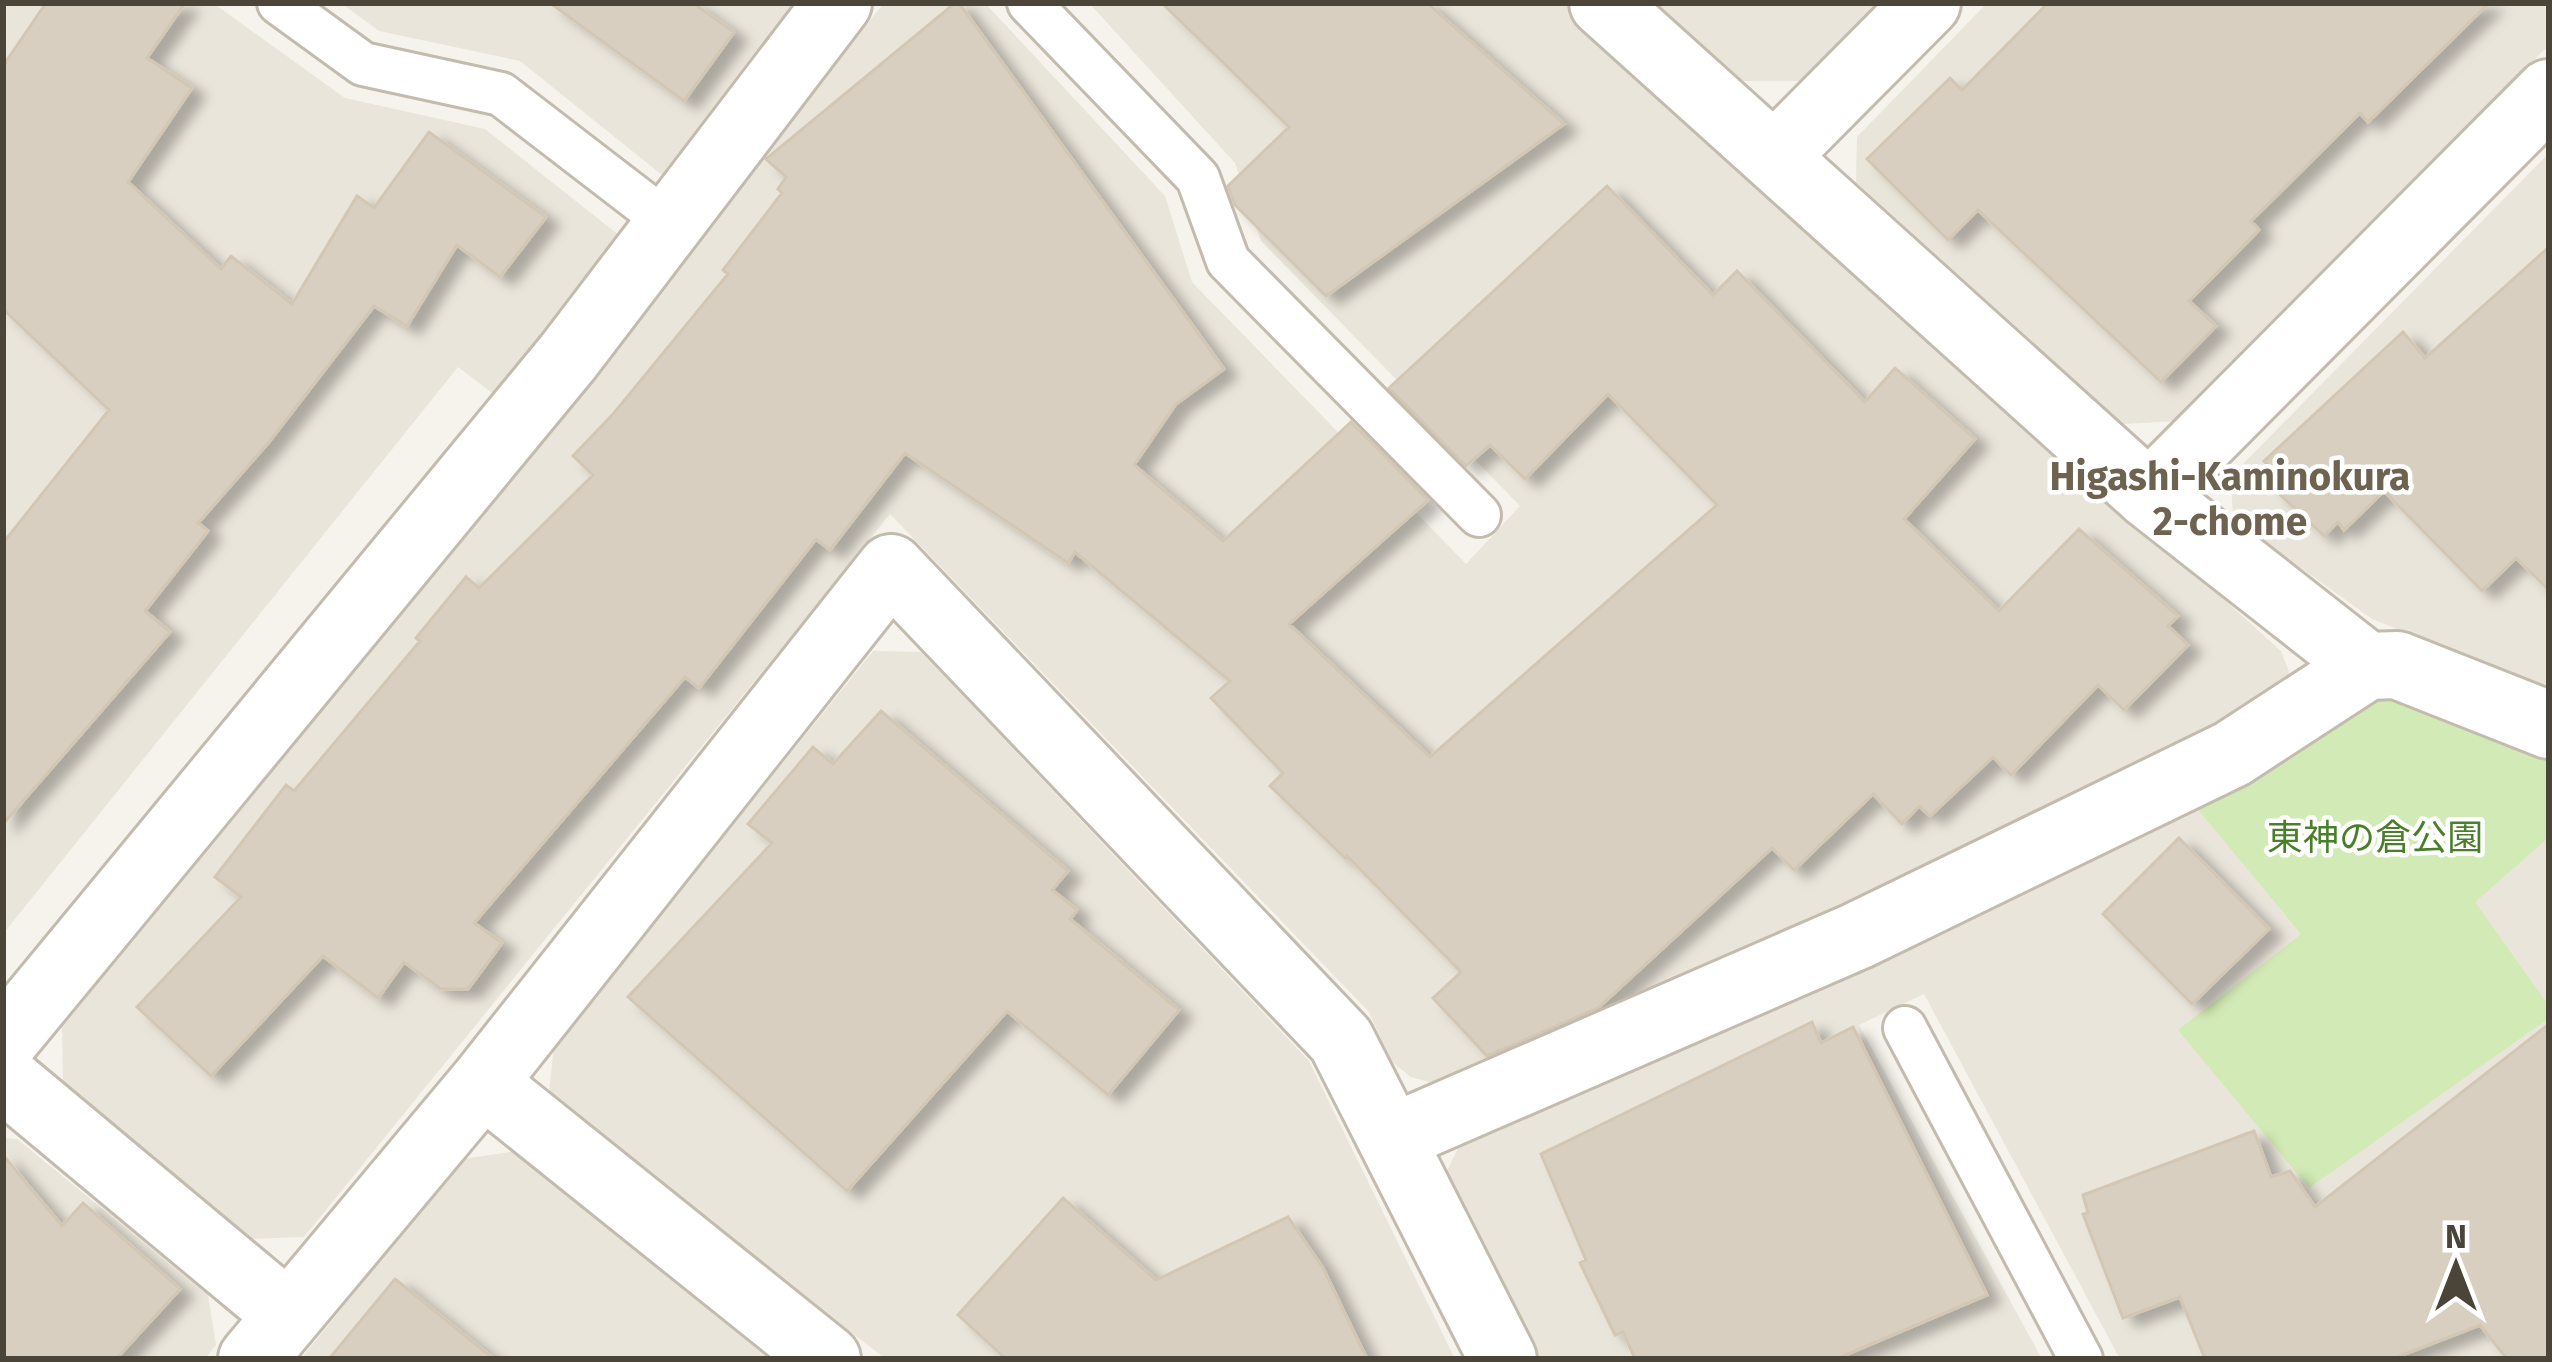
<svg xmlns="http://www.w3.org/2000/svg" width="2552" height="1362" font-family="'Fira Sans','Noto Sans JP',sans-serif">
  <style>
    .residential { fill: #eae5da }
    .green { fill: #d2eab5 }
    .building { fill: #d8cfc1; stroke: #d3c7b4; stroke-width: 3; filter: url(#shadow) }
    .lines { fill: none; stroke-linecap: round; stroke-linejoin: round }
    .lane-casing { stroke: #c2bbae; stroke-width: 48 }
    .street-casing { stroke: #c2bbae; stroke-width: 72 }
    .lane { stroke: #fff; stroke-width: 42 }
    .street { stroke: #fff; stroke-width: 66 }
    .labels { text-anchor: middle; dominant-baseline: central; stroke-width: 9; stroke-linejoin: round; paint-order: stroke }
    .park-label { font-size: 36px; fill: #4a7f2a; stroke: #fff }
    .neighbourhood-label { font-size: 39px; font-weight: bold; fill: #6e6250; stroke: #fff }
  </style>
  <defs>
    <filter id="shadow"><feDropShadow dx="13" dy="8" stdDeviation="6" flood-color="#0004"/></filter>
  </defs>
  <rect width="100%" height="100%" fill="#f6f3ec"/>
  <path class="residential" d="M 3,3 L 213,3 L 345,98 L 485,129 L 625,240 L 499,398 L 458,367 L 3,934 Z
    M 341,3 L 804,3 L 667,179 L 520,61 L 379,31 Z
    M 884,3 L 985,3 L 1165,196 L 1192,282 L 1466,564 L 1520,506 L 1261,241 L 1235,163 L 1089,3 L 1564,3 L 2281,651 L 2294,685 L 2211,740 L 1447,1087 L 1411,1077 L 1391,1061 L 1369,1012 L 890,514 L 304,1237 L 246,1239 L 63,1089 L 62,1027 Z
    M 1654,3 L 1878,3 L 1801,81 L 1743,81 Z
    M 1987,3 L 2549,3 L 2549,45 L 2177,421 L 2124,424 L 1856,182 L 1857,137 Z
    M 2549,153 L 2549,690 L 2372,619 L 2233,519 L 2231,476 Z
    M 873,651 L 921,652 L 1309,1061 L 1455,1359 L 886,1359 L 548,1100 L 554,1047 Z
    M 2380,695 L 2549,760 L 2549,1359 L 2120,1359 L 1924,994 L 1859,1025 L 2042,1359 L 1541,1359 L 1447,1171 L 1469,1125 Z
    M 3,1138 L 17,1139 L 208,1295 L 216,1345 L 205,1359 L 3,1359 Z
    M 516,1151 L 772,1359 L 301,1359 L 462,1159 Z"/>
  <path class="green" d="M 2380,695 L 2549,760 L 2549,837 L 2475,902 L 2549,1006 L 2549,1018 L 2309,1188 L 2178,1030 L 2301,934 L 2190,800 Z"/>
  <path class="building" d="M 46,3 L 185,3 L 147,58 L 192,88 L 128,182 L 221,269 L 231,256 L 292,304 L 357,196 L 374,208 L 429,132 L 546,217 L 500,277 L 457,245 L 407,326 L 374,306 L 269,442 L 198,523 L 208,531 L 145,611 L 170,632 L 3,824 L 3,543 L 109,410 L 3,309 L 3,66 Z
    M 550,3 L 693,3 L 734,32 L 684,101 Z
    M 955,3 L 959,3 L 1224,369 L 1176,404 L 1134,465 L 1223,541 L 1351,422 L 1428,500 L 1289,624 L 1430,757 L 1717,505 L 1608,394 L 1525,479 L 1490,445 L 1466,466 L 1389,388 L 1607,186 L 1713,295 L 1737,271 L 1865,402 L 1895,368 L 1975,439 L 1904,519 L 1999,611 L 2079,529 L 2178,616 L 2168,626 L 2188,645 L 2124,710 L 2098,685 L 2011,775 L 1993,757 L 1930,816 L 1919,806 L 1902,824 L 1873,794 L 1794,870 L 1772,848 L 1598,1008 L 1487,1056 L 1433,998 L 1461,972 L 1347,856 L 1345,858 L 1270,786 L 1283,773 L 1211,698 L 1230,681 L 1075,552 L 1068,563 L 905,453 L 830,550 L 816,539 L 699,688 L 685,677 L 474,923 L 502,943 L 468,989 L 441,989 L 404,962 L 378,998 L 323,956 L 211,1076 L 137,1007 L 241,897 L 215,877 L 286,785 L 294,791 L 420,641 L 416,638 L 466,577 L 479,588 L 593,475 L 573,456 L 614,413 L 728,274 L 723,270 L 782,193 L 778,189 L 786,177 L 766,159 Z
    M 1162,3 L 1427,3 L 1564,124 L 1326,296 L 1235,205 L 1228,186 L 1289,127 Z
    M 2048,3 L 2489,3 L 2368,122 L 2360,113 L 2251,221 L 2259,230 L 2189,301 L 2216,326 L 2161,382 L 1978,210 L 1948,240 L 1867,159 L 1950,78 L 1962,90 Z
    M 2549,247 L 2549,590 L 2516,558 L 2482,591 L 2384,491 L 2344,530 L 2338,522 L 2324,536 L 2273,488 L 2282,480 L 2264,461 L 2403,332 L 2425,358 Z
    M 881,711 L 1068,871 L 1052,890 L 1077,910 L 1070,919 L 1179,1010 L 1108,1095 L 1007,1011 L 847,1191 L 628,997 L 772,843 L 748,824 L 813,747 L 833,764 Z
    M 2179,838 L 2269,929 L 2192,1004 L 2103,914 Z
    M 1812,1022 L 1821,1043 L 1853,1027 L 1987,1295 L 1836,1359 L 1635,1359 L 1623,1332 L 1615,1335 L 1580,1263 L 1586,1260 L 1541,1154 Z
    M 2549,1024 L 2549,1359 L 2507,1359 L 2480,1325 L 2392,1359 L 2205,1359 L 2180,1297 L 2123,1318 L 2083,1214 L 2088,1213 L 2083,1195 L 2254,1131 L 2271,1177 L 2290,1171 L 2315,1207 Z
    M 3,1155 L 62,1226 L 83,1203 L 180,1289 L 116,1359 L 3,1359 Z
    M 1063,1198 L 1156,1280 L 1288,1217 L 1323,1268 L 1367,1359 L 1006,1359 L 958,1315 Z
    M 395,1279 L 494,1359 L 329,1359 Z"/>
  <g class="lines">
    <defs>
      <path id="lane" d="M 279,3 L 363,64 L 501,94 L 670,224
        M 1029,3 L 1198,178 L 1228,261 L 1479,515
        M 1905,1028 L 2081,1359"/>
      <path id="street" d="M 1775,156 L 1927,3
        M 2149,495 L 2549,93
        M 2367,666 L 2397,665 L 2549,725
        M 3,1042 L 568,357 L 838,3
        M 3,1077 L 287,1314
        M 483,1083 L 827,1359
        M 1392,1138 L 1857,936 L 2232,754 L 2367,666 L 2149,495 L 1603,3
        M 252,1359 L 483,1083 L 891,568 L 1341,1040 L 1503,1359"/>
    </defs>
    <use href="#lane" class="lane-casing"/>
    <use href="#street" class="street-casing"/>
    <use href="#lane" class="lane"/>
    <use href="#street" class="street"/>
  </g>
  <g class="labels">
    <g class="park-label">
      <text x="2375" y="838">東神の倉公園</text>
    </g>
    <g class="neighbourhood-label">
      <text x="2230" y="477">Higashi-Kaminokura<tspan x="2230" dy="45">2-chome</tspan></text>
    </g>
  </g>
  <rect width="2552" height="1362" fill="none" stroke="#4b4439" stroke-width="12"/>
  <g transform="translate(2456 1266)" stroke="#ffffff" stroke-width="9" paint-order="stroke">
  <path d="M0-9L21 45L0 30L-21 45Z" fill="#4b4439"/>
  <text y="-18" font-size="33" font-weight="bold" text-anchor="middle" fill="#4b4439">N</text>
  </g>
</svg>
